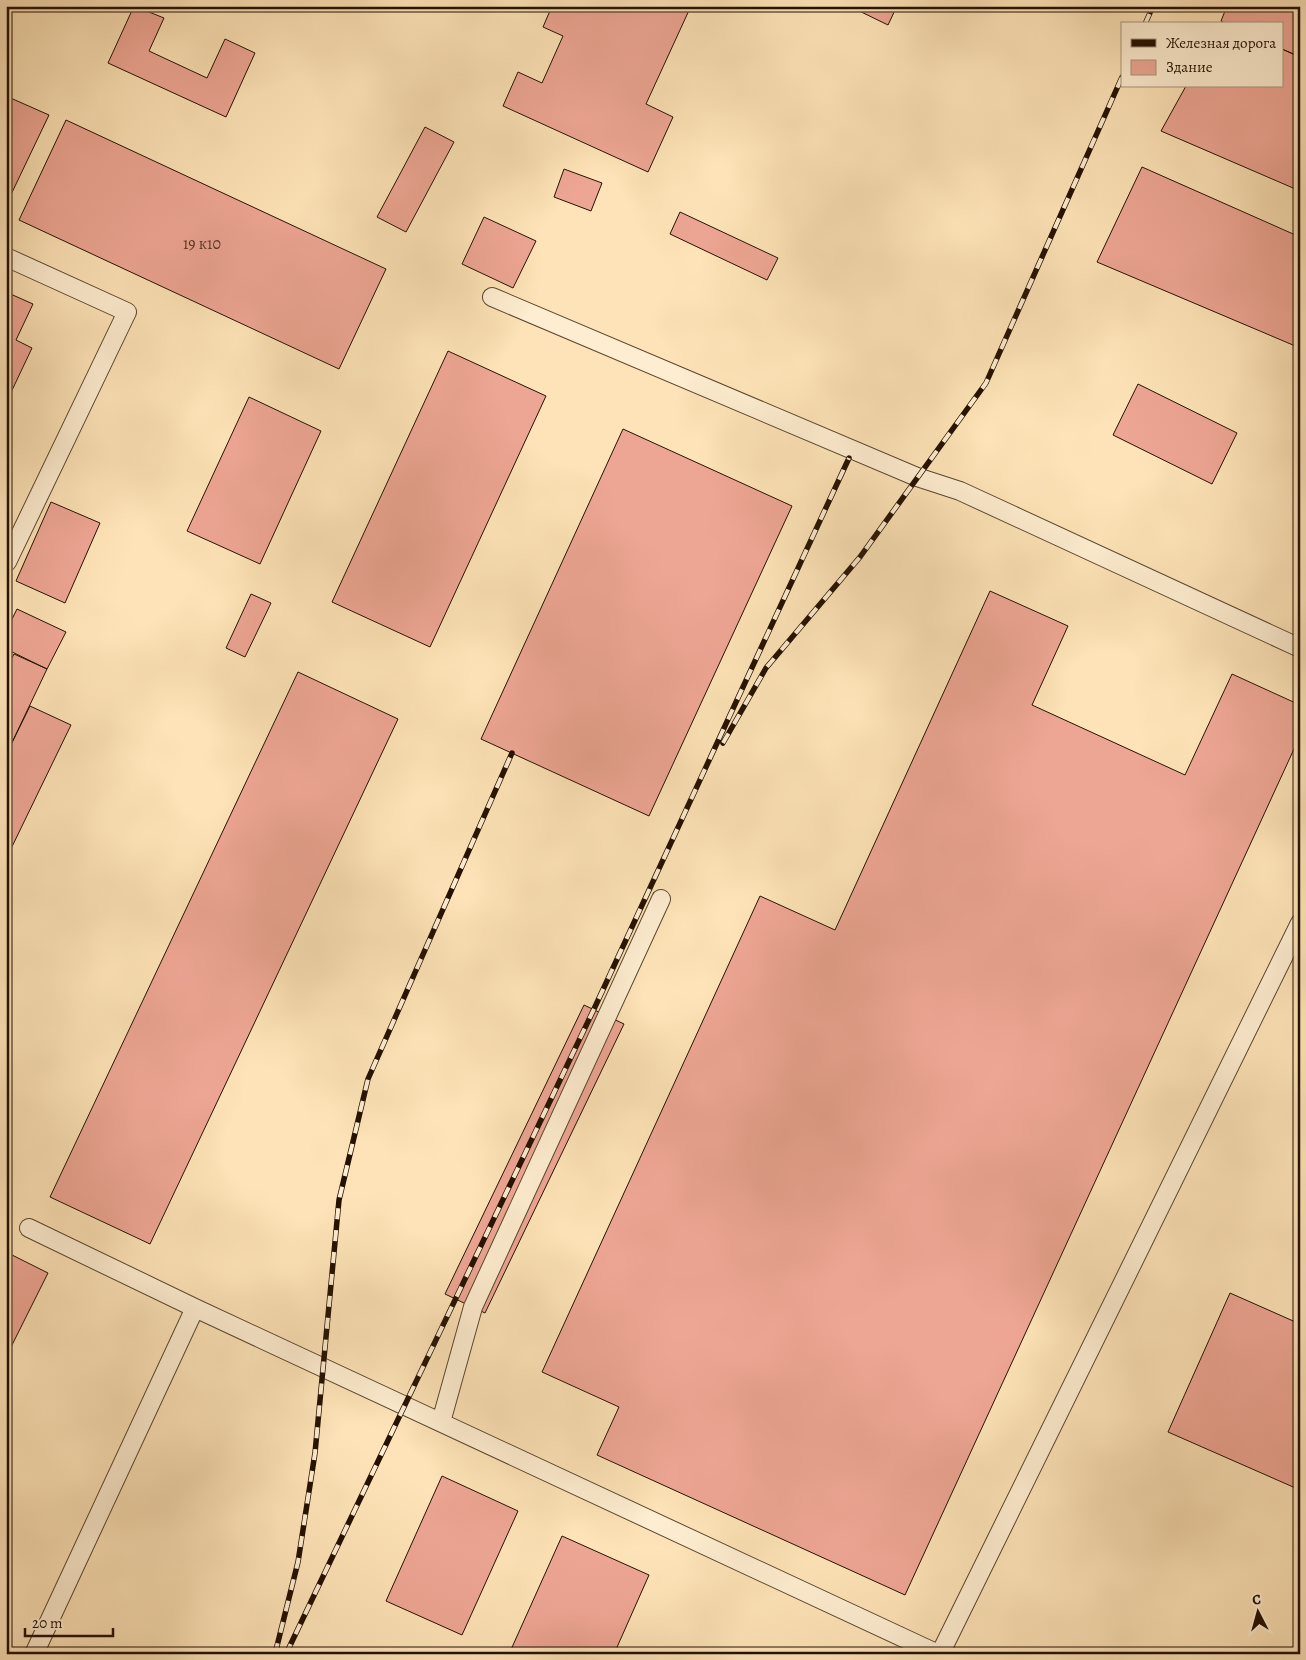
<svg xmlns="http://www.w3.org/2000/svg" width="1306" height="1660" font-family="Alegreya,serif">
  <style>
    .building { fill: #eea694; stroke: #251100 }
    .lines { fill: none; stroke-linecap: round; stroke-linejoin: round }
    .lane-casing { stroke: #5b462e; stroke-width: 20 }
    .lane { stroke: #feedd0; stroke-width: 18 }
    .rail-casing { stroke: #251100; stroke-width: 5.5 }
    .rail { stroke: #feedd0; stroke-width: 4; stroke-dasharray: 11; stroke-linecap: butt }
    .labels { text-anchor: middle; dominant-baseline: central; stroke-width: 4; stroke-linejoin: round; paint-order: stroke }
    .number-label { font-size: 16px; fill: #573625 }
  </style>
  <rect width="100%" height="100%" fill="#fde3b7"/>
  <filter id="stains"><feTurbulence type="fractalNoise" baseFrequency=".004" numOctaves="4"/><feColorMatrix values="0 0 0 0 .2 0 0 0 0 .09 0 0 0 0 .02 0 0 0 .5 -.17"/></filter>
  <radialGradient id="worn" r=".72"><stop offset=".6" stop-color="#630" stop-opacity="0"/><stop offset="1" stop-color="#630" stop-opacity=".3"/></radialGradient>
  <path class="building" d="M 134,6 L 164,18 L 149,51 L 207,78 L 225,39 L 255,53 L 226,117 L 108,63 Z
    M 552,6 L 691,6 L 646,104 L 673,117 L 648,172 L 503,106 L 518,72 L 542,83 L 563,36 L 543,27 Z
    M 849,6 L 897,6 L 888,25 Z
    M 1227,6 L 1300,6 L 1300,57 L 1282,49 L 1282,24 L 1226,24 L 1221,21 Z
    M 1282,49 L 1300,57 L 1300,191 L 1161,131 L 1186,86 L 1282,86 Z
    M 6,96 L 49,115 L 6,205 Z
    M 66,120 L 386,269 L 339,369 L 19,220 Z
    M 425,127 L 454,142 L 406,232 L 377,217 Z
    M 1142,167 L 1300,237 L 1300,348 L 1097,262 Z
    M 564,169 L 602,183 L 591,211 L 554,197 Z
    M 680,212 L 778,258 L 767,280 L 670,234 Z
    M 484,217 L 536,241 L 513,288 L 462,264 Z
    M 6,292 L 33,304 L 16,340 L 32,348 L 6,403 Z
    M 448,351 L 546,396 L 430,647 L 332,602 Z
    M 1138,384 L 1237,433 L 1212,484 L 1113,435 Z
    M 249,397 L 321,431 L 260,564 L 187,531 Z
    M 623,429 L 792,506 L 649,816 L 481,739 Z
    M 51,502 L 100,523 L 65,603 L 16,581 Z
    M 990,591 L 1068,626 L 1032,705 L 1185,775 L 1232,674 L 1300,705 L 1300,736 L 905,1595 L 597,1455 L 619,1407 L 542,1372 L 760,896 L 835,930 Z
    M 251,594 L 271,603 L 245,657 L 226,648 Z
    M 17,609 L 66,632 L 47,669 L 6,649 L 6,631 Z
    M 14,654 L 47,669 L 6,755 L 6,669 Z
    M 298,672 L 398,719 L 150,1244 L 50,1197 Z
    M 30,706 L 71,725 L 7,857 L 6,755 Z
    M 584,1005 L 624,1024 L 485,1313 L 445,1294 Z
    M 6,1252 L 48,1273 L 6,1357 Z
    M 1230,1293 L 1300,1324 L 1300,1490 L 1168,1432 Z
    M 442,1476 L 518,1511 L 462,1635 L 386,1601 Z
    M 562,1536 L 649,1575 L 614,1654 L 509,1654 Z"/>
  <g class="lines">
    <defs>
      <path id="lane" d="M 6,257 L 127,312 L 7,562
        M 492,297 L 917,477 L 960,491 L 1300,648
        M 29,1228 L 195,1308 L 938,1654
        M 441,1422 L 473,1307 L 661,899
        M 34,1654 L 195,1308
        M 940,1654 L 1300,923"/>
    </defs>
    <use href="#lane" class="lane-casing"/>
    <use href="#lane" class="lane"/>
    <defs>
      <path id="rail" d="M 1145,24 L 1153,6
        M 723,743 L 766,668 L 860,557 L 986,383 L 1122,77
        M 275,1654 L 298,1562 L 315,1453 L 339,1200 L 368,1079 L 512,753
        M 286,1654 L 594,1009 L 849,458"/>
    </defs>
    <use href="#rail" class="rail-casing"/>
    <use href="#rail" class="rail"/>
  </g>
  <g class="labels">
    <g class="number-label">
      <text x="202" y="244">19 к10</text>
    </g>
  </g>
  <rect width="1306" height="1660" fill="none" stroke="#fde3b7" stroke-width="25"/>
  <rect x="8" y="8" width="1291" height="1645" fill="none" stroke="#251100" stroke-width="2.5"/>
  <rect x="12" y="12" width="1281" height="1635" fill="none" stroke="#251100"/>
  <rect x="1121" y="22" width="162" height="65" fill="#feedd0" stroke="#a7957d"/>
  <rect x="1131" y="39" width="25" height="8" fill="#251100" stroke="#a7957d"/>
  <text x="1166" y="48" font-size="15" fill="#251100">Железная дорога</text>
  <rect x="1131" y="60" width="25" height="15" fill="#eea694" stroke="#a7957d"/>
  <text x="1166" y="72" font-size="15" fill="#251100">Здание</text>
  <g transform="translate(1258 1612) rotate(354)" stroke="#feedd0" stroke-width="4" paint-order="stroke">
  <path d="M0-4L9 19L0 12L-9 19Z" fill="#251100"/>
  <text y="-8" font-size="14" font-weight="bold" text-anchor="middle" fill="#251100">С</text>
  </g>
  <path d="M25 1628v8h88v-8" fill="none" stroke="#251100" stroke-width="2.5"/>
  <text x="32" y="1628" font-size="15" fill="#251100" stroke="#feedd0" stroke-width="4" paint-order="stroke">20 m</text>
  <rect width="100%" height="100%" filter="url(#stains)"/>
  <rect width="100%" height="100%" fill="url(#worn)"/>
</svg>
